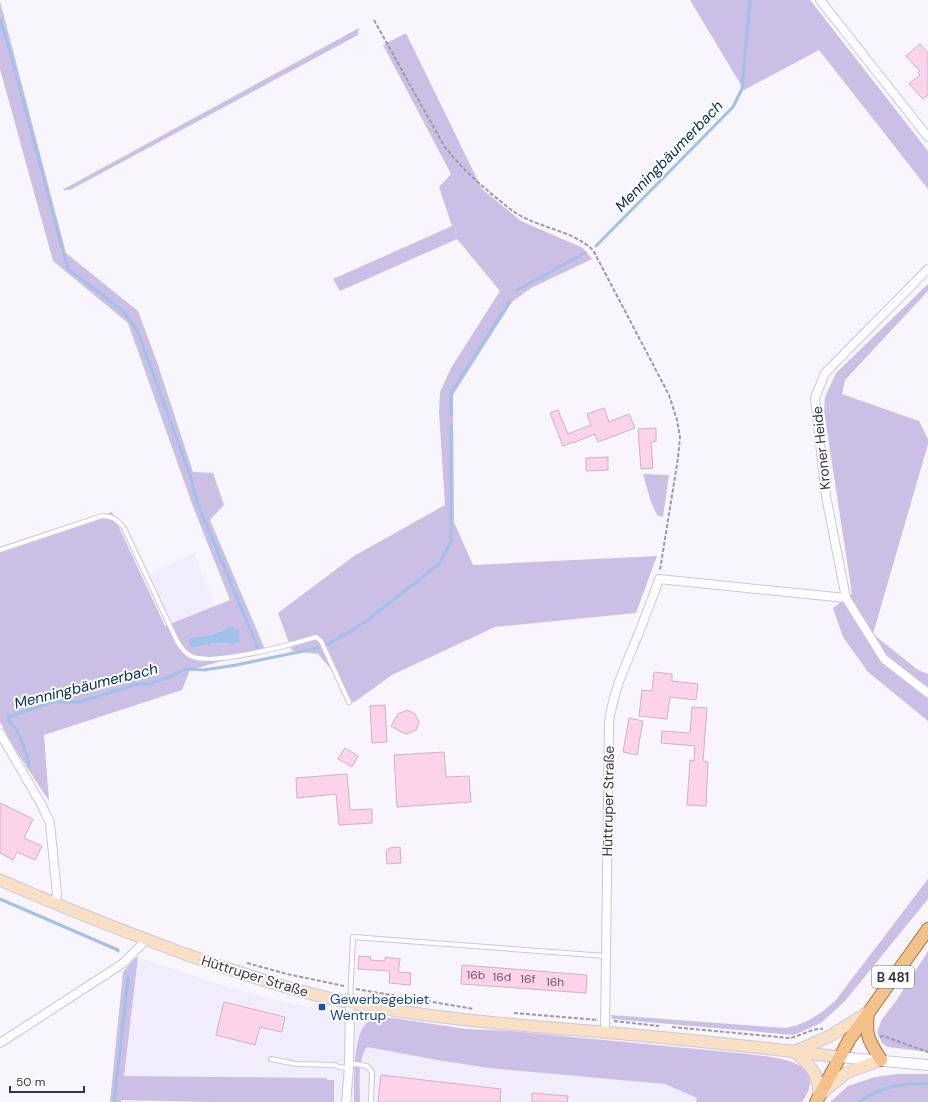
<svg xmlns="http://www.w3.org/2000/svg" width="928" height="1102" font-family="'DM Sans',sans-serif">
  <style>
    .built { fill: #f2edfc }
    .green { fill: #cbbfe5; fill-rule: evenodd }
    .water { fill: #a0c1e9 }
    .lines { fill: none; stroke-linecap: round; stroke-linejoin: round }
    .stream { stroke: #a0c1e9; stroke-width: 3 }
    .building { fill: #fcd3ea; stroke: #cfb1c2 }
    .service-casing { stroke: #cdc4e1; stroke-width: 6 }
    .minor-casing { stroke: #cdc4e1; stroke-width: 10 }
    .tertiary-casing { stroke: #cdc4e1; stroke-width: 12 }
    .secondary-casing { stroke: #cdc4e1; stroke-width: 13 }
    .primary-casing { stroke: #ad753e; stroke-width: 14 }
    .path { stroke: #9c99a2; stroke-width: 2; stroke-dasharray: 4 2; stroke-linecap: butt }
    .service { stroke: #fff; stroke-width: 4 }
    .minor { stroke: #fff; stroke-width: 8 }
    .tertiary { stroke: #fff; stroke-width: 10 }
    .secondary { stroke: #f9e0c5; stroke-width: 11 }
    .primary { stroke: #f4c18b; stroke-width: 12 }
    .transit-dot { fill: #1a4fb4; stroke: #fff; stroke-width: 1.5 }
    .labels { text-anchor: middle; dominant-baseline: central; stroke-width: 4; stroke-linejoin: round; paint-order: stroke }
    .number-label { font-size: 12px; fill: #695c6a }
    .shield { fill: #fff; stroke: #747179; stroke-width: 1 }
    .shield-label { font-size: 13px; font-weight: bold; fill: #383440 }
    .street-label { font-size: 14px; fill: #383440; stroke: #fff }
    .transit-label { font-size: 14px; fill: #164399; stroke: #fff; text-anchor: start }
    .water-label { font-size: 15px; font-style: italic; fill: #033061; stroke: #fff }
  </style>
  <rect width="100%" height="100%" fill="#f8f6fc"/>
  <path class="built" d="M 194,553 L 215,606 L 172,623 L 149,573 Z
    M 138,957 L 222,985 L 272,999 L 341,1014 L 356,1015 L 442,1031 L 791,1102 L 121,1102 Z"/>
  <path class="green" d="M 690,0 L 810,0 L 928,151 L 928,189 L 819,50 L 744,90 Z
    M 0,1 L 66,253 L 138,311 L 158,365 L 193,472 L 213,473 L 224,505 L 210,520 L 265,649 L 190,670 L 182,690 L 44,735 L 49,801 L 13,746 L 0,722 L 0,552 L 112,512 L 165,626 L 230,600 L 192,504 L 128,323 L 53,261 L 0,69 ZM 229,627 L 234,644 L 214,643 L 193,648 L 189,638 L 215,634 Z
    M 359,28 L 358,35 L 70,190 L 62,190 Z
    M 406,33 L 482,189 L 521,221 L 583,248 L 592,259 L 531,288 L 512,302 L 453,395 L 454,522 L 473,565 L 657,556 L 636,613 L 495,627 L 392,675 L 353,703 L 331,669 L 318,654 L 292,651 L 278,613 L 354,556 L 445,505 L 439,412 L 440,392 L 451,368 L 500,291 L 457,239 L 340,291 L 333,279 L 452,226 L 439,187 L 451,174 L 383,45 Z
    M 928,284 L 928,291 L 845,380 L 842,394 L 919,421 L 928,439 L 928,444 L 873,634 L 918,670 L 928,674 L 928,721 L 868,672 L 843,637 L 833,608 L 852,594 L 824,411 L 825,397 L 836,373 Z
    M 643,474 L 669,475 L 663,517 L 657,515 L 651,502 Z
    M 928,879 L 928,899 L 845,1001 L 821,1023 L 794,1035 L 612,1019 L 611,1015 L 785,1028 C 805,1025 820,1014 835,1001 Z
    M 928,951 L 928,1052 L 888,1047 L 882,1043 L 877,1032 L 882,1019 L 896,1001 Z
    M 138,957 L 124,1076 L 327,1078 L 327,1080 L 334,1080 L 334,1102 L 213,1102 L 121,1100 L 121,1102 L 110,1102 L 123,972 L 134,959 Z
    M 382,1018 L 394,1018 L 466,1029 L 511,1031 L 749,1054 C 766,1057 810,1058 810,1082 C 810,1089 806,1096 802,1102 L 696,1102 L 697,1098 L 665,1084 L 489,1068 L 437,1060 L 367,1047 C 357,1059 360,1087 360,1102 L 354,1102 C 354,1084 353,1038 365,1025 C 369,1020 376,1019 382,1018 Z
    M 897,1074 L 928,1074 L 928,1102 L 830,1102 L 848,1086 L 875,1077 Z"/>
  <path class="water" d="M 229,627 L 238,629 L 240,640 L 234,644 L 214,643 L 193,648 L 189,643 L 189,638 L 215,634 Z"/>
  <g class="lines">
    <path class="stream" d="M 0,20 L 10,51 L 67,266 L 68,269 L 124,312 L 137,330 L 190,475 L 198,505 L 258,648
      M 596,246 L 733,107 L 742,89 L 750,0
      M 517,290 L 585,253
      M 451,415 L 451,393 L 510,301
      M 327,645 L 365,622 L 439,564 L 451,542 L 451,426
      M 29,767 C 30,761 19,733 15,728 C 13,725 10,723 8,720 L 8,717 L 53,702 L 80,702 L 137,684 L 147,684 L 167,678 L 186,669 L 204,670 L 236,665 L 318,648
      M 0,899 L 118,950 L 118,951
      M 114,1102 L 128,978
      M 858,1102 C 882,1087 900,1083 928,1084"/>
  </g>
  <path class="building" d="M 920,44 L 928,53 L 928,95 L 923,99 L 909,84 L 920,75 L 918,73 L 920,71 L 906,56 Z
    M 604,408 L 609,422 L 629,414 L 635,428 L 598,442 L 595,434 L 573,443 L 573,442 L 563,446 L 550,413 L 558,410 L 568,434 L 591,425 L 587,414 Z
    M 656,428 L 656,441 L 651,442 L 653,468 L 641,469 L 638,429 Z
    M 608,457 L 608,470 L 586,471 L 586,458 Z
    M 654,672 L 672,674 L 672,681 L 698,684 L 696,700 L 670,697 L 667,719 L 639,716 L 642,690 L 652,691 Z
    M 385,705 L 387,742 L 372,743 L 370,706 Z
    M 692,707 L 707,708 L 703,761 L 708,762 L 706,806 L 687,805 L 690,760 L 694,761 L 695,746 L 661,743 L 662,731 L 690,733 Z
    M 407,710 L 415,714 L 419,722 L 416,730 L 407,734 L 403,733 L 391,726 L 398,714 Z
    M 629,718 L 643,721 L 637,755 L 623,752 Z
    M 345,748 L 358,756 L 352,767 L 338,759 Z
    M 444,752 L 446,777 L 469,776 L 471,802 L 397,807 L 394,755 Z
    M 347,774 L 350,810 L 372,809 L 372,823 L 339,825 L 336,794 L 297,798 L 296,778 Z
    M 0,803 L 33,819 L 24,838 L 42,846 L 35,860 L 17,852 L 13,860 L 0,853 Z
    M 400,847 L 401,863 L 387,864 L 386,851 L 389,848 Z
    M 359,956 L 371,957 L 370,960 L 385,961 L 385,957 L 400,959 L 398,972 L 411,973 L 410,985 L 389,983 L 390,971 L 358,969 Z
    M 462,965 L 587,975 L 586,993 L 461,984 Z
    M 224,1002 L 285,1017 L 282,1032 L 260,1027 L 255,1045 L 216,1035 Z
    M 381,1075 L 501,1089 L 500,1102 L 378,1102 Z
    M 532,1093 L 568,1096 L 567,1102 L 532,1102 Z"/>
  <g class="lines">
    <defs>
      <path id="service" d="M 0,550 L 102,516 C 113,516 117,520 124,528 L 177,641 C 180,646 184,652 189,655 C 208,668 293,644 316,637 L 321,641 L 349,702
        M 350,1003 L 353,937 L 606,956
        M 271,1059 L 296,1064 L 334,1065 L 339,1067 L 349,1068
        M 349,1063 L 367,1066 L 372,1072 L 371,1102"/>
      <path id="minor" d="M 820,0 L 928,137
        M 846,598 L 884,659 L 928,693
        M 0,733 L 41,804 L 50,823 L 57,894 L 55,904
        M 605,1032 L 609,723 C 613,692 624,669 636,640 C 644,620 652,600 659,579 L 846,598 L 826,496 L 815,398 L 825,373 L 928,269
        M 0,1043 L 122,964 L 146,940
        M 346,1102 L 349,1068 L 350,1003"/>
      <path id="tertiary" d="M 839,1057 L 928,1065"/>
      <path id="secondary" d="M 0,880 C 61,907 123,931 185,954 C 240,973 295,992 352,1003 C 434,1019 518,1025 602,1032 C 681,1039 760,1047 839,1057
        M 796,1051 L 830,1036 L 868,1012
        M 795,1052 C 812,1067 818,1072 819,1095
        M 821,1094 L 846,1073 L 881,1060"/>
      <path id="primary" d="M 868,1013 C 865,1036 869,1041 881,1060
        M 816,1102 L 849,1040 L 928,929"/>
    </defs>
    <use href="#service" class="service-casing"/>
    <use href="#minor" class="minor-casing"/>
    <use href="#tertiary" class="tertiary-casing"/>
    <use href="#secondary" class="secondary-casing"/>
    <use href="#primary" class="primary-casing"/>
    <path class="path" d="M 374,20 L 443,144 C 459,166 474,179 494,196 C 504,204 515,214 527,219 C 548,229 575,233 593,250 L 669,395 L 677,420 L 680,437 L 678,458 L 660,570
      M 247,963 L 287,974 L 344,986
      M 356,989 L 474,1009
      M 514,1013 L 598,1020
      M 614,1021 L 659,1026
      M 672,1027 L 789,1038 C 799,1037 814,1027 823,1029
      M 880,1037 L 883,1036 L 928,1052"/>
    <use href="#service" class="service"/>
    <use href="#minor" class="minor"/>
    <use href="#tertiary" class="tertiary"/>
    <use href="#secondary" class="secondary"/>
    <use href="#primary" class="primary"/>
  </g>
  <rect class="transit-dot" x="318" y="1003" width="8" height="8" rx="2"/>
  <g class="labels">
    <g class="number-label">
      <text x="476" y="975">16b</text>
      <text x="502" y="977">16d</text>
      <text x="528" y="979">16f</text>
      <text x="555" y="982">16h</text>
    </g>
    <rect class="shield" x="872" y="966" width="42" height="22" rx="3"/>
    <g class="shield-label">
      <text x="893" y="977">B 481</text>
    </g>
    <g class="street-label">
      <text transform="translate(821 448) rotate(-96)">Kroner Heide</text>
      <text transform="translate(608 801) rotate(-89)">Hüttruper Straße</text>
      <text transform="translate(255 976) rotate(17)">Hüttruper Straße</text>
    </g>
    <g class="transit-label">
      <text x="330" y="999">Gewerbegebiet<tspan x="330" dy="16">Wentrup</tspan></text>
    </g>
    <g class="water-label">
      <text transform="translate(669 156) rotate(-46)">Menningbäumerbach</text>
      <text transform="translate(86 686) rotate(-14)">Menningbäumerbach</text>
    </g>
  </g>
  <path d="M10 1086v6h74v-6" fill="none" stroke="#383440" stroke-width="2"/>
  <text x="16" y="1086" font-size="12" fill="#383440" stroke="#ffffff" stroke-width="3" paint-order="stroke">50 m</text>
</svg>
